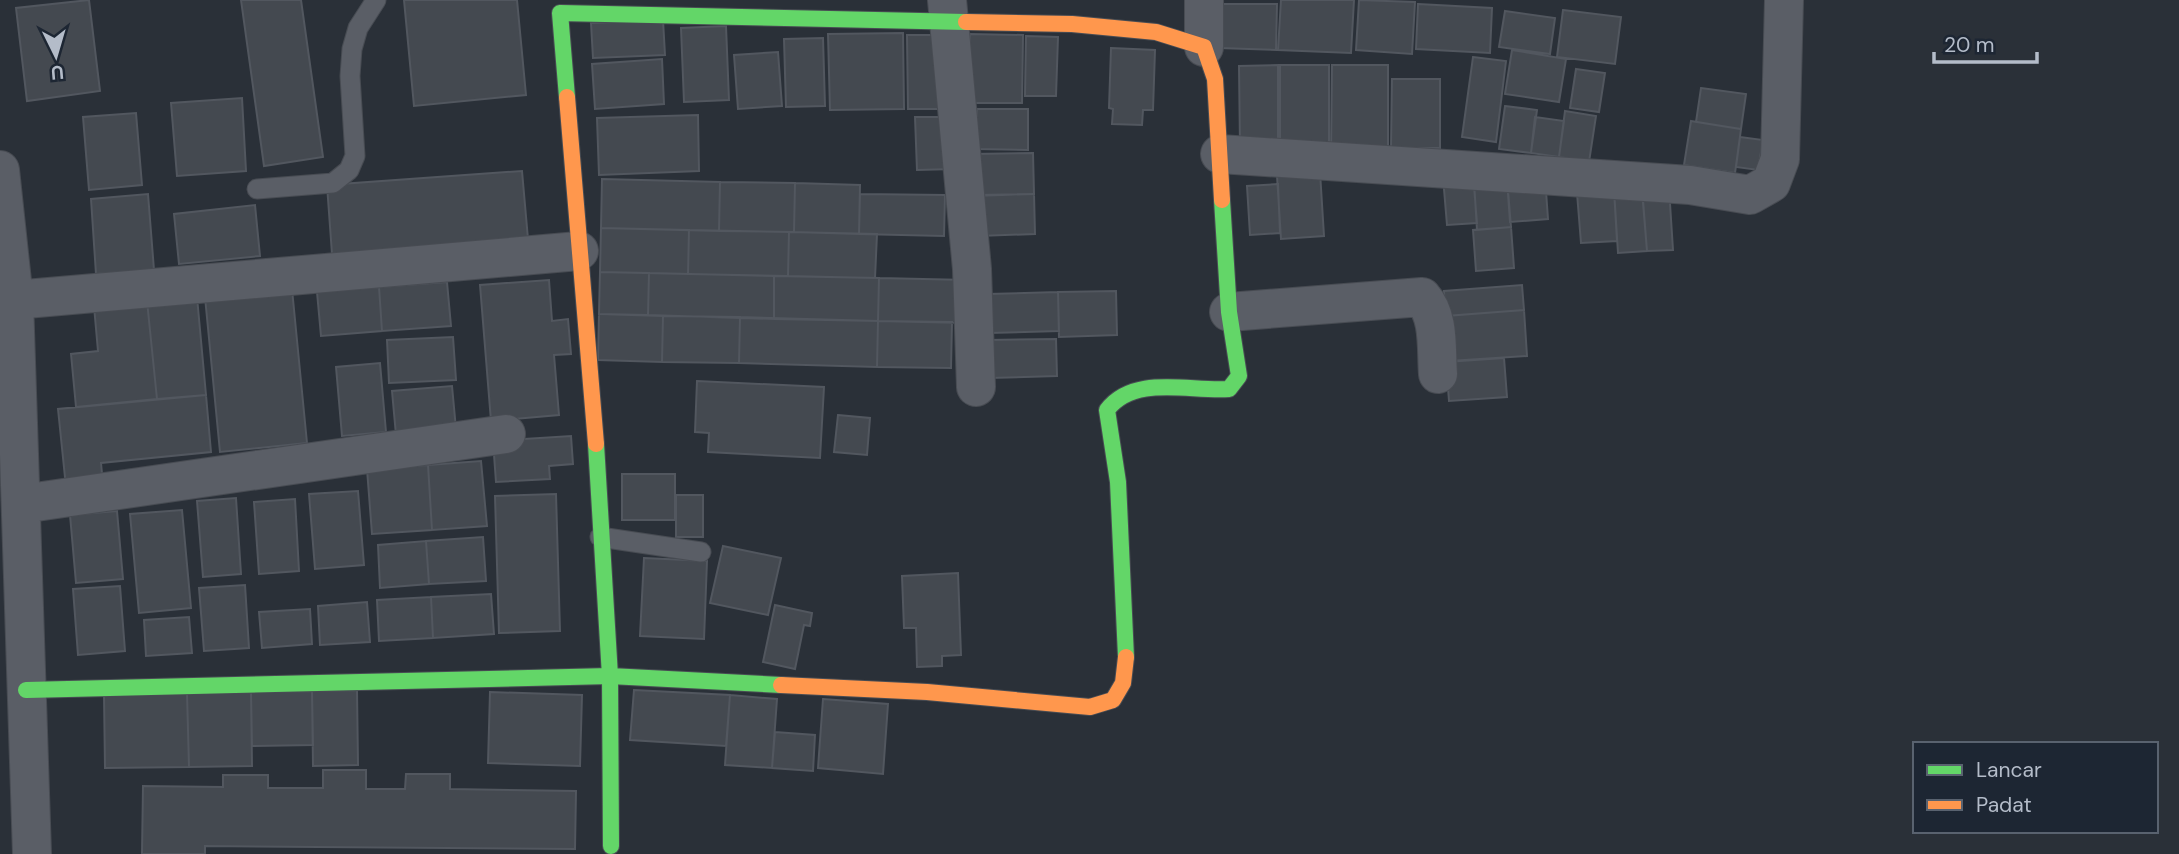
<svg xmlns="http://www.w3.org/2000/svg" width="2179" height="854" font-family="'DM Sans',sans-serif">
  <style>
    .building { fill: #444950; stroke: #52575f; stroke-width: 2 }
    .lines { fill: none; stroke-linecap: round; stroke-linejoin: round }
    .lane-casing { stroke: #484c53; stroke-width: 21 }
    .street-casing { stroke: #484c53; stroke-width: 40 }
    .fast-casing { stroke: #484c53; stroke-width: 18 }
    .slow-casing { stroke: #484c53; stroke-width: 18 }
    .lane { stroke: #5a5e66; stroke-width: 19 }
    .street { stroke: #5a5e66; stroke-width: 38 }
    .fast { stroke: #63d668; stroke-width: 16 }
    .slow { stroke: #ff974d; stroke-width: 16 }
  </style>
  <rect width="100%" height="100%" fill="#2a3038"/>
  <path class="building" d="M 89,0 L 100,91 L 27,101 L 16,8 Z
    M 241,0 L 301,0 L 323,157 L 264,166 Z
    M 404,0 L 517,0 L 526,95 L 414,106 Z
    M 1281,0 L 1354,0 L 1351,53 L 1278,50 Z
    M 1359,0 L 1415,2 L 1412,54 L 1356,50 Z
    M 1220,4 L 1277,4 L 1276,50 L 1219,48 Z
    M 1418,4 L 1492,8 L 1490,53 L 1416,49 Z
    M 1563,10 L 1621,17 L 1615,64 L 1557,57 Z
    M 1505,11 L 1555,18 L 1550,54 L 1499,47 Z
    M 663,20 L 665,55 L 593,58 L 591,23 Z
    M 726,26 L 729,100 L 684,102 L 681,28 Z
    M 903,33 L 904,109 L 830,110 L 828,34 Z
    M 970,34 L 1023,35 L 1022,103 L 969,103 Z
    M 907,35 L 951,35 L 952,109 L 908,109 Z
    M 1026,36 L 1058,37 L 1056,96 L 1025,96 Z
    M 823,38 L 825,106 L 786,107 L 784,39 Z
    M 1111,48 L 1155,50 L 1153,110 L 1143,110 L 1142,125 L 1112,124 L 1113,109 L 1109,108 Z
    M 1512,50 L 1566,59 L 1559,102 L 1505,94 Z
    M 778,52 L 782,106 L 738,109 L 734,55 Z
    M 1473,57 L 1506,61 L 1496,142 L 1462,137 Z
    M 662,59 L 664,104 L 595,109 L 592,64 Z
    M 1278,65 L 1278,145 L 1240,146 L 1239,66 Z
    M 1280,65 L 1329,65 L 1329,154 L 1280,155 Z
    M 1332,65 L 1388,65 L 1388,155 L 1331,155 Z
    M 1576,69 L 1605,73 L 1599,112 L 1570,108 Z
    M 1392,79 L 1440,79 L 1440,148 L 1391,148 Z
    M 1701,88 L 1746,94 L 1741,129 L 1696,122 Z
    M 242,98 L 246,171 L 177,176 L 171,103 Z
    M 1505,106 L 1537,110 L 1531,153 L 1499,149 Z
    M 977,109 L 1028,109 L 1028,150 L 976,149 Z
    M 1565,111 L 1596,116 L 1589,162 L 1559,157 Z
    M 136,113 L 142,185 L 89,190 L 83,117 Z
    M 698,115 L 699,171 L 599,175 L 597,118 Z
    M 915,117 L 953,117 L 954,169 L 917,170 Z
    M 1535,117 L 1564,121 L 1559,157 L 1531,153 Z
    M 1691,121 L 1741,129 L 1735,173 L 1684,165 Z
    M 1740,137 L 1763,140 L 1758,170 L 1736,167 Z
    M 1033,153 L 1034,194 L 972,196 L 972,154 Z
    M 522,171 L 528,239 L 332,254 L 327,185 Z
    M 1320,172 L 1324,236 L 1281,239 L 1277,176 Z
    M 1473,174 L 1477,223 L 1447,225 L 1443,177 Z
    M 1545,177 L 1548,219 L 1510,222 L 1507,180 Z
    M 1507,178 L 1511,227 L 1477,230 L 1474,181 Z
    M 602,179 L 720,182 L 719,231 L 601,228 Z
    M 720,182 L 795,183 L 794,232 L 719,231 Z
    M 795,183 L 860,185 L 859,234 L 794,232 Z
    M 1278,184 L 1280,233 L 1250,235 L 1247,186 Z
    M 1642,187 L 1647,251 L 1618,253 L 1614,189 Z
    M 1669,188 L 1673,250 L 1647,251 L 1642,191 Z
    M 1614,190 L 1617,241 L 1581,243 L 1577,193 Z
    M 148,194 L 154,270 L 96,274 L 91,199 Z
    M 860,194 L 945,195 L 944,236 L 859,234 Z
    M 1034,194 L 1035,234 L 979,236 L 978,195 Z
    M 255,205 L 260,256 L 179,264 L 174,214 Z
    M 1511,227 L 1514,268 L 1476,271 L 1473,230 Z
    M 601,228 L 689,230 L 688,274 L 600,272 Z
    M 689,230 L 789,232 L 788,276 L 688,274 Z
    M 789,232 L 877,234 L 875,278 L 788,276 Z
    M 600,272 L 649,273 L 648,315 L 599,314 Z
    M 649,273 L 774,276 L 774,319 L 648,315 Z
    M 774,276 L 879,278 L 878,321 L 774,319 Z
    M 879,278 L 967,280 L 966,323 L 878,321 Z
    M 549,280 L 552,321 L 568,319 L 571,354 L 554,355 L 559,415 L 491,421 L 480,285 Z
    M 447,282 L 451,326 L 382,331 L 379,287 Z
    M 1522,285 L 1524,310 L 1445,316 L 1444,291 Z
    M 379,287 L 382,331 L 321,336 L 317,292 Z
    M 292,289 L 307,443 L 220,452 L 205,297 Z
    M 1116,291 L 1117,335 L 1059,337 L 1058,292 Z
    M 1058,292 L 1059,331 L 989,333 L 988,294 Z
    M 197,297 L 206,395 L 157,399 L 147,301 Z
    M 147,301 L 157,399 L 76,407 L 71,354 L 98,351 L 94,306 Z
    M 1524,310 L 1527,356 L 1449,361 L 1446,316 Z
    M 599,314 L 663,316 L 662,362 L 598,360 Z
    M 663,316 L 740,317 L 739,363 L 662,362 Z
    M 740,317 L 878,321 L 877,367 L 739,363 Z
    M 878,321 L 952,322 L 951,368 L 877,367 Z
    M 453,337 L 456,380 L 389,383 L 387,340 Z
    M 1056,339 L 1057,376 L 989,378 L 988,340 Z
    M 1504,358 L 1507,397 L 1449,401 L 1446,362 Z
    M 380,363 L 386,432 L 342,436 L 336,367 Z
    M 697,381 L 824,387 L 820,458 L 708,452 L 709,433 L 695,432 Z
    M 452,386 L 456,429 L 396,435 L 392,391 Z
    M 206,395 L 211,452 L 101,463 L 103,484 L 66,487 L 58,409 Z
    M 838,415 L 870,418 L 867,455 L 834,452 Z
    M 571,436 L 573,464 L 549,466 L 550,479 L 496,482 L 493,441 Z
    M 481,461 L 487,526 L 432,530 L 428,465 Z
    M 428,465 L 432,530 L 372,534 L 367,469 Z
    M 622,474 L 675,474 L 675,520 L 622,520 Z
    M 358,491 L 364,565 L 315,569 L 309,494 Z
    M 556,494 L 560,631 L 499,633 L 495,496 Z
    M 676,495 L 703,495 L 703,537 L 676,537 Z
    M 236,498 L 241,574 L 203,577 L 197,501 Z
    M 295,499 L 299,571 L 259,574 L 254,502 Z
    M 182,510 L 191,608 L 139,613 L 130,514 Z
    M 117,511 L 123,579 L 76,583 L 70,515 Z
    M 483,537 L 486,581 L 429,584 L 426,541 Z
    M 426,541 L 429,584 L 380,588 L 378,545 Z
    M 723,546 L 781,558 L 768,615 L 710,603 Z
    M 644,558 L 707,561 L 704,639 L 640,636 Z
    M 958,573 L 961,655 L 942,656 L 942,666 L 917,667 L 916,628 L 904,628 L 902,576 Z
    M 245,585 L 249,648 L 204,651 L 199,588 Z
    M 120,586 L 125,651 L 78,655 L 73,589 Z
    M 491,594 L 494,634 L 433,638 L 431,597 Z
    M 431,597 L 433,638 L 379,641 L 377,600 Z
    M 367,602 L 370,642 L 320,645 L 318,606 Z
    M 775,605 L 812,613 L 810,626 L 804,625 L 795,669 L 763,662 Z
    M 310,609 L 312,644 L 262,648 L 259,612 Z
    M 189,617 L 192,653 L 146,656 L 144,620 Z
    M 357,690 L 358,765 L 313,766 L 312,691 Z
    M 634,690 L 730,695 L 726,746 L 630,740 Z
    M 312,691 L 313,745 L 252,746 L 251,692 Z
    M 251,692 L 252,766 L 189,767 L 187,693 Z
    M 490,692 L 582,695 L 580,766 L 488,763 Z
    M 187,693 L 189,767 L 105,768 L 104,694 Z
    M 730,695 L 777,699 L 772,768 L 725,765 Z
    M 823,699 L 888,704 L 883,774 L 818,768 Z
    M 775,732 L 815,735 L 813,771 L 772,768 Z
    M 323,770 L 366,770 L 366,789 L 405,789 L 406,774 L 450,774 L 450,789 L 576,791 L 575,849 L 205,846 L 205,854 L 142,854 L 143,786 L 223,787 L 223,775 L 268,775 L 268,788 L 323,788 Z"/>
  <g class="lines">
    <defs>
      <path id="lane" d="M 257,189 L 333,183 L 349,170 L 355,156 L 350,76 L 352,49 L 358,28 L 376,0
        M 600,537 L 701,552"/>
      <path id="street" d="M 947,0 L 972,269 L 976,387
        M 1204,47 L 1204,0
        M 1220,154 L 1690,185 L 1750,195 L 1771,183 L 1780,159 L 1784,0
        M 0,170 L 14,300 L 32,854
        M 14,300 L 579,251
        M 1229,312 L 1422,297 C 1440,317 1436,348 1438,374
        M 22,504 L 506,434"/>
      <path id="fast" d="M 567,97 L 560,13 L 966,22
        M 596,444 L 610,676 L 611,846
        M 1126,657 L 1118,482 L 1107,410 C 1134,374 1190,392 1229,389 L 1239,376 L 1229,312 L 1222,200
        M 26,690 L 610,676 L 781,685"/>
      <path id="slow" d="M 966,22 L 1072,24 L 1156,32 L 1204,47 L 1215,79 L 1222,200
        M 567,97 L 596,444
        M 781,685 L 927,692 L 1090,707 L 1113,700 L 1123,683 L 1126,657"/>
    </defs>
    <use href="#lane" class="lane-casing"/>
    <use href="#street" class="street-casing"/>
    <use href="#fast" class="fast-casing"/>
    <use href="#slow" class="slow-casing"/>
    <use href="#lane" class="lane"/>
    <use href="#street" class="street"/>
    <use href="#fast" class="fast"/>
    <use href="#slow" class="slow"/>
  </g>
  <rect x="1913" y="742" width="245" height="91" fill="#1d2633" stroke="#59626f" stroke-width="2"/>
  <rect x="1927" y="765" width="35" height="10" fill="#63d668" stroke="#59626f" stroke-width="2"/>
  <text x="1976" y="777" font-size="21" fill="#b4bcc9">Lancar</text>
  <rect x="1927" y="800" width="35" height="10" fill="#ff974d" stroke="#59626f" stroke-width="2"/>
  <text x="1976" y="812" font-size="21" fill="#b4bcc9">Padat</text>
  <g transform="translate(56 56) rotate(175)" stroke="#1d2633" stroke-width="5" paint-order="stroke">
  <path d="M0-5L12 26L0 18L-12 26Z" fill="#b4bcc9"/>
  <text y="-10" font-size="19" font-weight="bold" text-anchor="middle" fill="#b4bcc9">U</text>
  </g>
  <path d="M1934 52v10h103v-10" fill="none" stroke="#b4bcc9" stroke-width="3.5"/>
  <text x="1944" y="52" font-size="21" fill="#b4bcc9" stroke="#1d2633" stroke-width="5" paint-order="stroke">20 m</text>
</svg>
